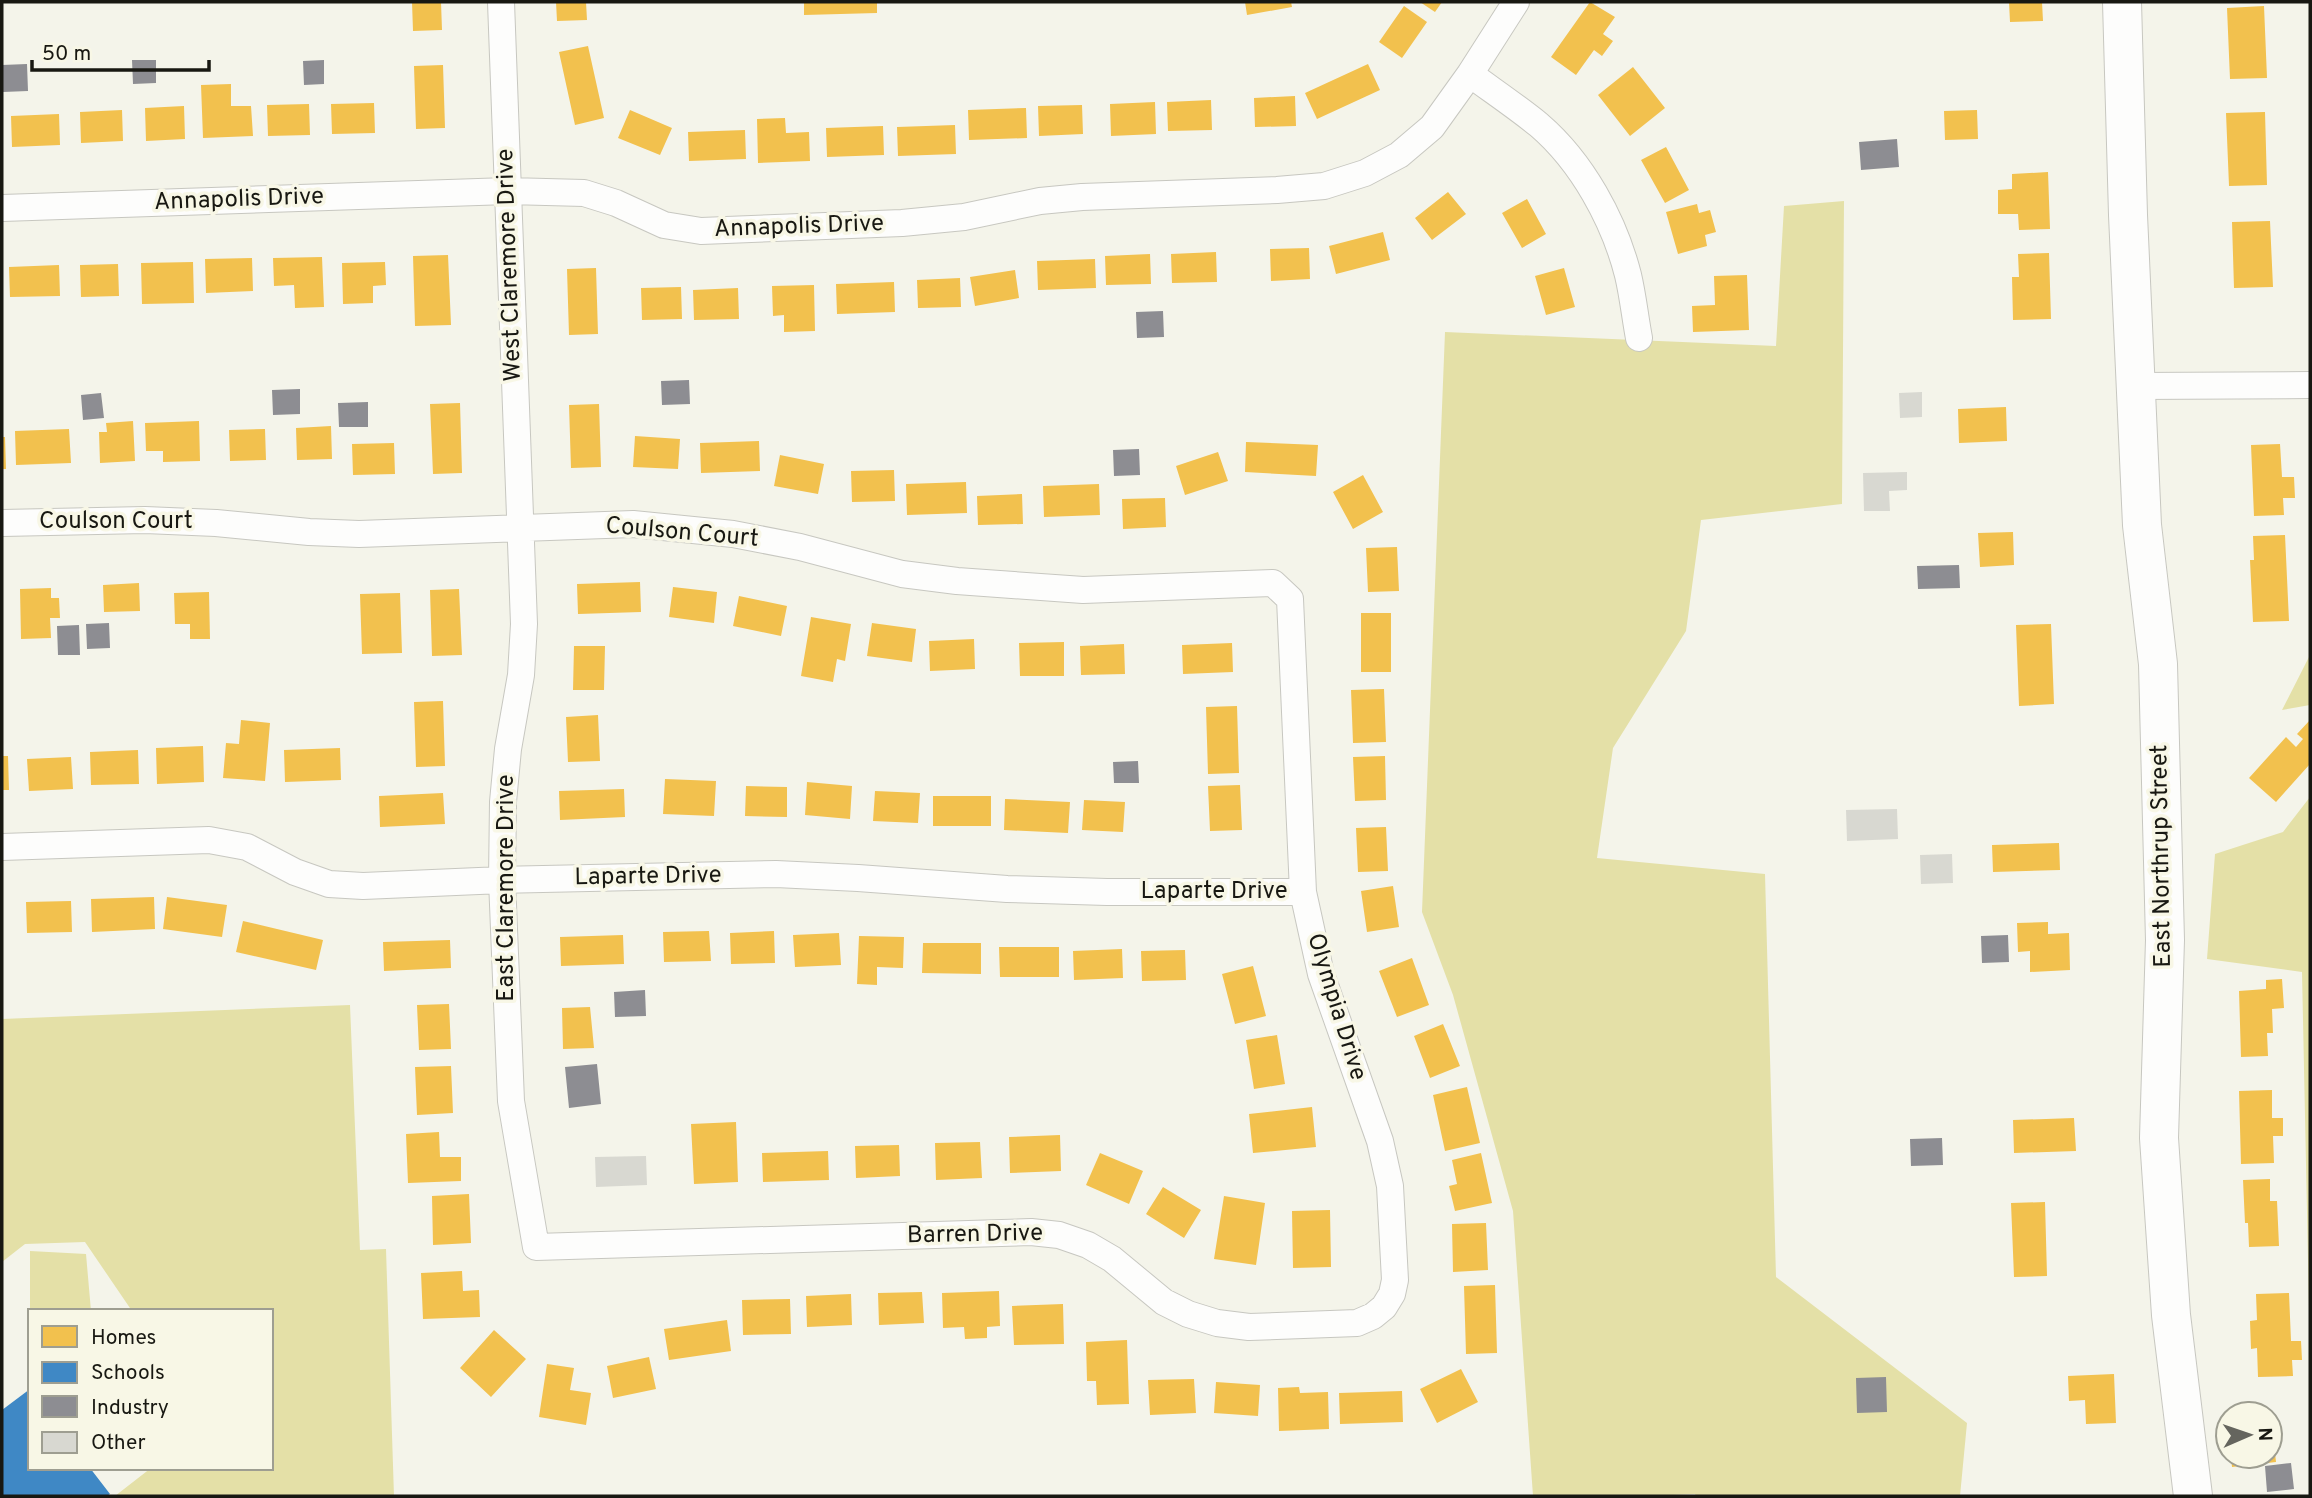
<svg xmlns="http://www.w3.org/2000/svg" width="2312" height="1498" font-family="Overpass,sans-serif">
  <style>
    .green { fill: #e4e0a7 }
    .homes { fill: #f2c14e }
    .schools { fill: #3f88c5 }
    .industry { fill: #8d8d92 }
    .building { fill: #d8d8d1 }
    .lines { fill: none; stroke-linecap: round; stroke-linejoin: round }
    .street-casing { stroke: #c7c7c0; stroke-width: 28 }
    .secondary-casing { stroke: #c7c7c0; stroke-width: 40 }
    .street { stroke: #fdfdfc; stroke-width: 26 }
    .secondary { stroke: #fdfdfc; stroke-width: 38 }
    .labels { text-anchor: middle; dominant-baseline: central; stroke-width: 7; stroke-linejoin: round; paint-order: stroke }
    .street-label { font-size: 24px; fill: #181812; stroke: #f8f7e6 }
  </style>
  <rect width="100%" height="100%" fill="#f4f4ea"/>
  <path class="green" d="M 1844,201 L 1842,504 L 1701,520 L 1686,631 L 1613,748 L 1597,858 L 1765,874 L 1776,1277 L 1967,1423 L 1960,1496 L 1696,1496 L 1695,1494 L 1651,1496 L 1533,1496 L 1513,1211 L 1453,995 L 1422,912 L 1445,332 L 1776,346 L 1784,206 Z
    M 2310,655 L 2310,705 L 2282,710 Z
    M 2310,797 L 2310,1356 L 2302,972 L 2207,959 L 2215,854 L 2283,832 Z
    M 350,1005 L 360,1250 L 386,1249 L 394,1496 L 115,1496 L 151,1468 L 271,1468 L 271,1311 L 132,1311 L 85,1242 L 25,1244 L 2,1262 L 2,1019 Z
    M 30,1251 L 86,1254 L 91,1311 L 30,1311 Z"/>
  <path class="homes" d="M 412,2 L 441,2 L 442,30 L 413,31 Z
    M 556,2 L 586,2 L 587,20 L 557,21 Z
    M 804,2 L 877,2 L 877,13 L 804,15 Z
    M 1245,2 L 1291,2 L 1292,7 L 1247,15 Z
    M 1420,2 L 1442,2 L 1435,12 Z
    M 1590,2 L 1615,17 L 1603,34 L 1613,41 L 1602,56 L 1594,50 L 1576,75 L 1551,57 Z
    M 2009,2 L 2042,2 L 2043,21 L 2010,22 Z
    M 1404,6 L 1427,22 L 1402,58 L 1379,42 Z
    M 2264,6 L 2267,78 L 2230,79 L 2227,8 Z
    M 588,46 L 604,118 L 575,125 L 559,52 Z
    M 1368,64 L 1380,90 L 1317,119 L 1305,93 Z
    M 443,65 L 445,128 L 416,129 L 414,66 Z
    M 1633,67 L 1665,108 L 1630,136 L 1598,95 Z
    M 231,84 L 231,106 L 251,106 L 253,136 L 203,138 L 201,85 Z
    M 1295,96 L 1296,126 L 1255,127 L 1254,98 Z
    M 1211,100 L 1212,130 L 1168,131 L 1167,102 Z
    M 1155,102 L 1156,134 L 1111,136 L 1110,104 Z
    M 374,103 L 375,133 L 332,134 L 331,104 Z
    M 309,104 L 310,135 L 268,136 L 267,105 Z
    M 1082,105 L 1083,134 L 1039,136 L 1038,106 Z
    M 184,106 L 185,139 L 146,141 L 145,108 Z
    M 1026,108 L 1027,138 L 969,140 L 968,110 Z
    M 122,110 L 123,141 L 81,143 L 80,112 Z
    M 630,110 L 672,128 L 660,155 L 618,138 Z
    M 1977,110 L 1978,139 L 1945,140 L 1944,111 Z
    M 2265,112 L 2267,185 L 2229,186 L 2226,113 Z
    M 59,114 L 60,145 L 12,147 L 11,116 Z
    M 785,118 L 786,133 L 809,132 L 810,161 L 758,163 L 757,119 Z
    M 955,125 L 956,154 L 898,156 L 897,127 Z
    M 883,126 L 884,155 L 827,157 L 826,128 Z
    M 745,130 L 746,159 L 689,161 L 688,132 Z
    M 1666,147 L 1689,190 L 1665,203 L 1641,160 Z
    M 2048,172 L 2050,229 L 2019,230 L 2018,214 L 1998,214 L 1998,190 L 2012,189 L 2012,174 Z
    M 1448,192 L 1466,214 L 1432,240 L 1415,218 Z
    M 1527,199 L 1546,234 L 1522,248 L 1502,213 Z
    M 1697,204 L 1699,213 L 1710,210 L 1716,232 L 1705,235 L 1707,246 L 1678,254 L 1666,212 Z
    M 2270,221 L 2273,287 L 2234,288 L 2232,222 Z
    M 1383,232 L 1390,260 L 1336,274 L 1329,246 Z
    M 1309,248 L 1310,279 L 1271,281 L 1270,249 Z
    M 1216,252 L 1217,282 L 1172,283 L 1171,254 Z
    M 2049,253 L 2051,319 L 2013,320 L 2012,277 L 2019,277 L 2018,254 Z
    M 1150,254 L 1151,284 L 1106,285 L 1105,256 Z
    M 448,255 L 451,325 L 415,326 L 413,256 Z
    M 322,257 L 324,307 L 295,308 L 294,285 L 274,286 L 273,258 Z
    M 252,258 L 253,291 L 206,293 L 205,259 Z
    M 1095,259 L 1096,288 L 1038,290 L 1037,261 Z
    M 193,262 L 194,303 L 142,304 L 141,263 Z
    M 385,262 L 386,285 L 373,286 L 373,303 L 343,304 L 342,263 Z
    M 118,264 L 119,296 L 81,297 L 80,265 Z
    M 59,265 L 60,296 L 10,297 L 9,267 Z
    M 596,268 L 598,334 L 569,335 L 567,269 Z
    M 1564,268 L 1575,307 L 1546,315 L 1535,276 Z
    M 1015,270 L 1019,298 L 975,306 L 970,277 Z
    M 1747,275 L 1749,330 L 1693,332 L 1692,306 L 1715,305 L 1714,276 Z
    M 960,278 L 961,307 L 918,308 L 917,280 Z
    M 894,282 L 895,312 L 837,314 L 836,284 Z
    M 814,285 L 815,331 L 784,332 L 784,315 L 773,316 L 772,286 Z
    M 681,287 L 682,319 L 642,320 L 641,288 Z
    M 738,288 L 739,319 L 694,320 L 693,290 Z
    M 460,403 L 462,473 L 433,474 L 430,404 Z
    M 599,404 L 601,467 L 571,468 L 569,405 Z
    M 2006,407 L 2007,441 L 1959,443 L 1958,409 Z
    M 133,421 L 135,461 L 100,463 L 99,432 L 107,432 L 106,423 Z
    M 199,421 L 200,461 L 163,462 L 163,451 L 146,451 L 145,423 Z
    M 331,426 L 332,459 L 297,460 L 296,428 Z
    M 69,429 L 71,463 L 16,465 L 15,431 Z
    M 265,429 L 266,460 L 230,461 L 229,430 Z
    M 635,436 L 680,439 L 678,469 L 633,467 Z
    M 2,437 L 5,437 L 6,469 L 2,469 Z
    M 759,441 L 760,471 L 701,473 L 700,443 Z
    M 1246,442 L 1318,445 L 1316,476 L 1245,472 Z
    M 394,443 L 395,474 L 353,475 L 352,444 Z
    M 2280,444 L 2282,477 L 2294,477 L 2295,498 L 2283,498 L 2284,515 L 2254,516 L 2251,445 Z
    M 1218,452 L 1228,481 L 1185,495 L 1176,466 Z
    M 780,455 L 824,464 L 818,494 L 774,486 Z
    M 894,470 L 895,501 L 852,502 L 851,471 Z
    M 1363,475 L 1383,512 L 1353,529 L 1333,492 Z
    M 966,482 L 967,513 L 907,515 L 906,484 Z
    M 1099,484 L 1100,515 L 1044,517 L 1043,486 Z
    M 1022,494 L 1023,524 L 978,525 L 977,496 Z
    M 1165,498 L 1166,527 L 1123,529 L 1122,499 Z
    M 2013,532 L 2014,565 L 1980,567 L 1978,533 Z
    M 2285,535 L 2289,621 L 2253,622 L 2250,560 L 2254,560 L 2253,536 Z
    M 1397,547 L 1399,591 L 1368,592 L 1366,548 Z
    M 640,582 L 641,612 L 578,614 L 577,584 Z
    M 139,583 L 140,611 L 104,612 L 103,585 Z
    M 673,587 L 717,592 L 714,623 L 669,617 Z
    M 51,588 L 51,598 L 59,598 L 60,618 L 50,618 L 51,638 L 21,639 L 20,589 Z
    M 459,589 L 462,655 L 432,656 L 430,590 Z
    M 209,592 L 210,639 L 190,639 L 190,624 L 175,624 L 174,593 Z
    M 400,593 L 402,653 L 362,654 L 360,594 Z
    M 739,596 L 787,606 L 781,636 L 733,626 Z
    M 1361,613 L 1391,613 L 1391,672 L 1361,672 Z
    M 811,617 L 851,624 L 845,661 L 837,659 L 833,682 L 801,676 Z
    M 872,623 L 916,629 L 912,662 L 867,656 Z
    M 2051,624 L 2054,704 L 2019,706 L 2016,625 Z
    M 974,639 L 975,669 L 930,671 L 929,641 Z
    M 1064,642 L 1064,676 L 1020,676 L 1019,643 Z
    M 1232,643 L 1233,672 L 1183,674 L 1182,645 Z
    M 1124,644 L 1125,674 L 1081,675 L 1080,646 Z
    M 574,646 L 605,646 L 604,690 L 573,690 Z
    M 1384,689 L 1386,742 L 1353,743 L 1351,690 Z
    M 443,701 L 445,766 L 416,767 L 414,702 Z
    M 1237,706 L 1239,773 L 1208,774 L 1206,707 Z
    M 598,715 L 600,761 L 568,762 L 566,717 Z
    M 241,720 L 270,723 L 265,781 L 223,778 L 226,743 L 239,744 Z
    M 2310,720 L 2310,764 L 2276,802 L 2249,778 L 2286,737 L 2296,747 L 2303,739 L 2297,734 Z
    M 203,746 L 204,782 L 157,784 L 156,748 Z
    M 340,748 L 341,780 L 285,782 L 284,750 Z
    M 138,750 L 139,784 L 91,785 L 90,752 Z
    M 2,756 L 8,756 L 9,790 L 2,790 Z
    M 1385,756 L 1386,800 L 1355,801 L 1353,757 Z
    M 71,757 L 73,789 L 29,791 L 27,759 Z
    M 665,779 L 716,781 L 714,816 L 663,814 Z
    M 807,782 L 852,786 L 850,819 L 805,815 Z
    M 1240,785 L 1242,830 L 1210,831 L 1208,786 Z
    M 746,786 L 787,787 L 787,817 L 745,816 Z
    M 624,789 L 625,817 L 560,820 L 559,791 Z
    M 875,791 L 920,793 L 918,823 L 873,821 Z
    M 443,793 L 445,824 L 380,827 L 379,796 Z
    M 933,796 L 991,796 L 991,826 L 933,826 Z
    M 1005,799 L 1070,802 L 1068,833 L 1004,830 Z
    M 1084,800 L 1125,802 L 1123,832 L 1082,830 Z
    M 1386,827 L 1388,871 L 1358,872 L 1356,828 Z
    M 2059,843 L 2060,870 L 1993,872 L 1992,845 Z
    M 1393,886 L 1399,927 L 1367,932 L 1361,891 Z
    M 154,897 L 155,929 L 92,932 L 91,899 Z
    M 167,897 L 227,905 L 222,937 L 163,929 Z
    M 71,901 L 72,932 L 27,933 L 26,902 Z
    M 243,921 L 323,940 L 316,970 L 236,952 Z
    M 2048,922 L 2048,934 L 2069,933 L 2070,970 L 2030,972 L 2030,951 L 2018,952 L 2017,923 Z
    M 709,931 L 711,961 L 664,962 L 663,932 Z
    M 774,931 L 775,963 L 731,964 L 730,933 Z
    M 839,933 L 841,965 L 795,967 L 793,935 Z
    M 623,935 L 624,964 L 561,966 L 560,937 Z
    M 859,936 L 904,937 L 903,968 L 877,967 L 877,985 L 857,984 Z
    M 450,940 L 451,968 L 384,971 L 383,942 Z
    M 923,943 L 981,943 L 981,974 L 922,973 Z
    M 999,947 L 1059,947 L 1059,977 L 1000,977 Z
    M 1122,949 L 1123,978 L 1074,980 L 1073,951 Z
    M 1185,950 L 1186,980 L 1142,981 L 1141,951 Z
    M 1412,958 L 1429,1005 L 1397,1017 L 1379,971 Z
    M 1253,966 L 1266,1016 L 1235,1024 L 1222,974 Z
    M 2282,979 L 2284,1008 L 2272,1009 L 2273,1033 L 2267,1033 L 2268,1056 L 2241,1057 L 2239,991 L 2266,989 L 2266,980 Z
    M 449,1004 L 451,1049 L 419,1050 L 417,1005 Z
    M 590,1007 L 594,1048 L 563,1049 L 562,1008 Z
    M 1443,1024 L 1460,1066 L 1430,1078 L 1414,1036 Z
    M 1277,1035 L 1285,1084 L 1254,1089 L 1246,1040 Z
    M 451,1066 L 453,1113 L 417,1115 L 415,1067 Z
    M 1467,1087 L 1480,1143 L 1445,1151 L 1433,1095 Z
    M 2272,1090 L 2272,1118 L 2283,1118 L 2283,1136 L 2273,1136 L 2274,1163 L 2241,1164 L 2239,1091 Z
    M 1312,1107 L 1316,1147 L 1253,1153 L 1249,1114 Z
    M 2074,1118 L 2076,1151 L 2014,1153 L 2013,1120 Z
    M 736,1122 L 738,1182 L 694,1184 L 691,1124 Z
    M 439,1132 L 440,1157 L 461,1157 L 461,1181 L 408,1183 L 406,1134 Z
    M 1060,1135 L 1061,1171 L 1010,1173 L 1009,1137 Z
    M 980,1142 L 982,1178 L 936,1180 L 935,1143 Z
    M 899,1145 L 900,1176 L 856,1178 L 855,1146 Z
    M 828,1151 L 829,1180 L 763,1182 L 762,1153 Z
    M 1100,1153 L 1143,1171 L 1129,1204 L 1086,1185 Z
    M 1481,1153 L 1492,1203 L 1455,1211 L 1449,1186 L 1457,1184 L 1452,1160 Z
    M 2270,1179 L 2270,1201 L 2277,1201 L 2279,1246 L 2249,1247 L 2248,1223 L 2245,1223 L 2243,1180 Z
    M 1163,1187 L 1201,1210 L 1184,1238 L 1146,1214 Z
    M 469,1194 L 471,1243 L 433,1245 L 432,1196 Z
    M 1224,1196 L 1265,1203 L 1256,1265 L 1214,1259 Z
    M 2045,1202 L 2047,1276 L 2014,1277 L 2011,1203 Z
    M 1330,1210 L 1331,1267 L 1293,1268 L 1292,1211 Z
    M 1486,1223 L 1488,1270 L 1453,1272 L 1452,1224 Z
    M 462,1271 L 463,1291 L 479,1290 L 480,1317 L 423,1319 L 421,1273 Z
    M 1495,1285 L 1497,1353 L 1466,1354 L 1464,1286 Z
    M 999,1291 L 1000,1326 L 987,1327 L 987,1338 L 965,1339 L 964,1327 L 943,1328 L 942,1293 Z
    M 922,1292 L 924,1323 L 879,1325 L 878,1293 Z
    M 2289,1293 L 2291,1341 L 2301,1341 L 2302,1360 L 2292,1360 L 2293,1376 L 2258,1377 L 2257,1348 L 2251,1349 L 2250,1321 L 2257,1320 L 2256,1294 Z
    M 851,1294 L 852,1325 L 807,1327 L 806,1296 Z
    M 790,1299 L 791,1334 L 743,1335 L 742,1300 Z
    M 1063,1304 L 1064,1344 L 1014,1345 L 1012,1306 Z
    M 727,1320 L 731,1351 L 669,1360 L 664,1329 Z
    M 494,1330 L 526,1359 L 491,1397 L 460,1368 Z
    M 1127,1340 L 1129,1404 L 1097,1405 L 1096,1381 L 1087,1381 L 1086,1342 Z
    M 649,1357 L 656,1389 L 613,1398 L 607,1366 Z
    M 547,1364 L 574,1368 L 570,1390 L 591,1393 L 586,1425 L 539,1417 Z
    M 1461,1369 L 1478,1402 L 1437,1423 L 1420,1389 Z
    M 2114,1374 L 2116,1423 L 2086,1424 L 2085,1400 L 2069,1401 L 2068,1376 Z
    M 1194,1379 L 1196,1413 L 1150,1415 L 1148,1380 Z
    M 1216,1382 L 1260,1385 L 1258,1416 L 1214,1413 Z
    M 1299,1387 L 1300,1393 L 1328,1392 L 1329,1429 L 1279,1431 L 1278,1388 Z
    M 1402,1391 L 1403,1422 L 1340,1424 L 1339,1393 Z
    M 2270,1436 L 2273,1436 L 2276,1462 L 2232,1467 L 2231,1456 L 2270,1456 Z"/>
  <path class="schools" d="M 30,1389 L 30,1468 L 90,1468 L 110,1494 L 107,1496 L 2,1496 L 2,1410 Z"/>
  <path class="industry" d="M 132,60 L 156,60 L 156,83 L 133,84 Z
    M 324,60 L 324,84 L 304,85 L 303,61 Z
    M 27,64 L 28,91 L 3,92 L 2,65 Z
    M 1897,139 L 1899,167 L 1861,170 L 1859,142 Z
    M 1163,311 L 1164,337 L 1137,338 L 1136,312 Z
    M 689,380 L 690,404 L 662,405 L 661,381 Z
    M 300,389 L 300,414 L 273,415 L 272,390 Z
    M 101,393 L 104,418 L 83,420 L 81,395 Z
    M 368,402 L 368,427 L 339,427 L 338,403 Z
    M 1139,449 L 1140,475 L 1114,476 L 1113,450 Z
    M 1959,565 L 1960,588 L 1918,589 L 1917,566 Z
    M 109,623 L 110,648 L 87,649 L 86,624 Z
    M 79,625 L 80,655 L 58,655 L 57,626 Z
    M 1138,761 L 1139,783 L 1114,783 L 1113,762 Z
    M 2008,935 L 2009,962 L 1982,963 L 1981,936 Z
    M 645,990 L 646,1016 L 615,1017 L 614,992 Z
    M 597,1064 L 601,1104 L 569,1108 L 565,1067 Z
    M 1942,1138 L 1943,1165 L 1911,1166 L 1910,1139 Z
    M 1886,1377 L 1887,1412 L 1857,1413 L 1856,1378 Z
    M 2291,1463 L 2294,1489 L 2267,1492 L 2265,1466 Z"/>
  <path class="building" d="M 1922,392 L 1922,417 L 1900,418 L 1899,393 Z
    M 1907,472 L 1907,490 L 1889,491 L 1890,511 L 1864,511 L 1863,473 Z
    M 1897,809 L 1898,839 L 1847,841 L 1846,810 Z
    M 1952,854 L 1953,883 L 1921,884 L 1920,855 Z
    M 646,1156 L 647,1185 L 596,1187 L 595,1157 Z"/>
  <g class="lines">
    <defs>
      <path id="street" d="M 1470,74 C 1493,91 1517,107 1539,125 C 1582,162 1614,220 1628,275 C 1633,296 1635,317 1639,338
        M 2,208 L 508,191 L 584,193 L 616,203 L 664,225 L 701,231 L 902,223 L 964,217 L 1040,201 L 1082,197 L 1277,190 L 1324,186 L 1365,173 L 1399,155 L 1432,127 L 1470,74 L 1516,2
        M 2135,386 L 2310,385
        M 2,523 L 145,520 L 216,523 L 309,532 L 359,534 L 633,524 L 733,534 L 800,547 L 902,574 L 957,581 L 1083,590 L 1273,583 L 1290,599 L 1303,892 L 1321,974 L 1380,1141 L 1390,1186 L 1395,1280 L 1392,1294 L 1384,1307 L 1373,1316 L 1357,1323 L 1249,1327 L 1217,1323 L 1188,1314 L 1164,1302 L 1112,1259 L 1088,1245 L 1059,1235 L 1031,1232 L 536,1247 L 511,1101 L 502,880 L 503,802 L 508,749 L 521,675 L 524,624 L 501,2
        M 2,847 L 209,840 L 247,847 L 295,872 L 329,884 L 363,886 L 502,880 L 776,874 L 858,878 L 1007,889 L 1107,892 L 1303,892"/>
      <path id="secondary" d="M 2122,2 L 2128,215 L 2142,525 L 2158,664 L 2165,940 L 2159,1138 L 2171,1315 L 2193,1496"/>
    </defs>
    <use href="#street" class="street-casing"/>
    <use href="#secondary" class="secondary-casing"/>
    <use href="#street" class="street"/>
    <use href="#secondary" class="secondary"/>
  </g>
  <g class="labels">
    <g class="street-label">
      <text transform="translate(239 200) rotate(-2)">Annapolis Drive</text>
      <text transform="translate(799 227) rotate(-2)">Annapolis Drive</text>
      <text transform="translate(510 265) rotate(-92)">West Claremore Drive</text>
      <text x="116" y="522">Coulson Court</text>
      <text transform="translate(682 533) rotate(5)">Coulson Court</text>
      <text transform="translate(2162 856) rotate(-91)">East Northrup Street</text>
      <text transform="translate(648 877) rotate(-1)">Laparte Drive</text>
      <text transform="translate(507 888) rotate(-90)">East Claremore Drive</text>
      <text x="1214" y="892">Laparte Drive</text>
      <text transform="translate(1336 1007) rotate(73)">Olympia Drive</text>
      <text transform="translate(975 1235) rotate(-1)">Barren Drive</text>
    </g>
  </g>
  <rect width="2312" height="1498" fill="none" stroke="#181812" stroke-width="7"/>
  <rect x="28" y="1309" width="245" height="161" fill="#f8f7e6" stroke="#9e9e91" stroke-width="2"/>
  <rect x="42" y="1326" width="35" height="21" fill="#f2c14e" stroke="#9e9e91" stroke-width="2"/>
  <text x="91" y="1344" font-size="21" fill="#181812">Homes</text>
  <rect x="42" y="1362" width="35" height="21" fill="#3f88c5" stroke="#9e9e91" stroke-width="2"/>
  <text x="91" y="1379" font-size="21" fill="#181812">Schools</text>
  <rect x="42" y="1396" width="35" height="21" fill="#8d8d92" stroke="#9e9e91" stroke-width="2"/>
  <text x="91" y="1414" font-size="21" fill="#181812">Industry</text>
  <rect x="42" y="1432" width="35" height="21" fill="#d8d8d1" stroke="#9e9e91" stroke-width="2"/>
  <text x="91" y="1449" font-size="21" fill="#181812">Other</text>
  <g transform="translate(2249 1435) rotate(88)"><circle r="33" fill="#f8f7e6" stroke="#9e9e91" stroke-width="2"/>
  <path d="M0-5L12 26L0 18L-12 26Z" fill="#65655e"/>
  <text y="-10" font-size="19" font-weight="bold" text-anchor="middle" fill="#181812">N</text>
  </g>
  <path d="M32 60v10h177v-10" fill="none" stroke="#181812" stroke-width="3.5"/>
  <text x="42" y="60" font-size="21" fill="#181812" stroke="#f8f7e6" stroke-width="5" paint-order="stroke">50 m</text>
</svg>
